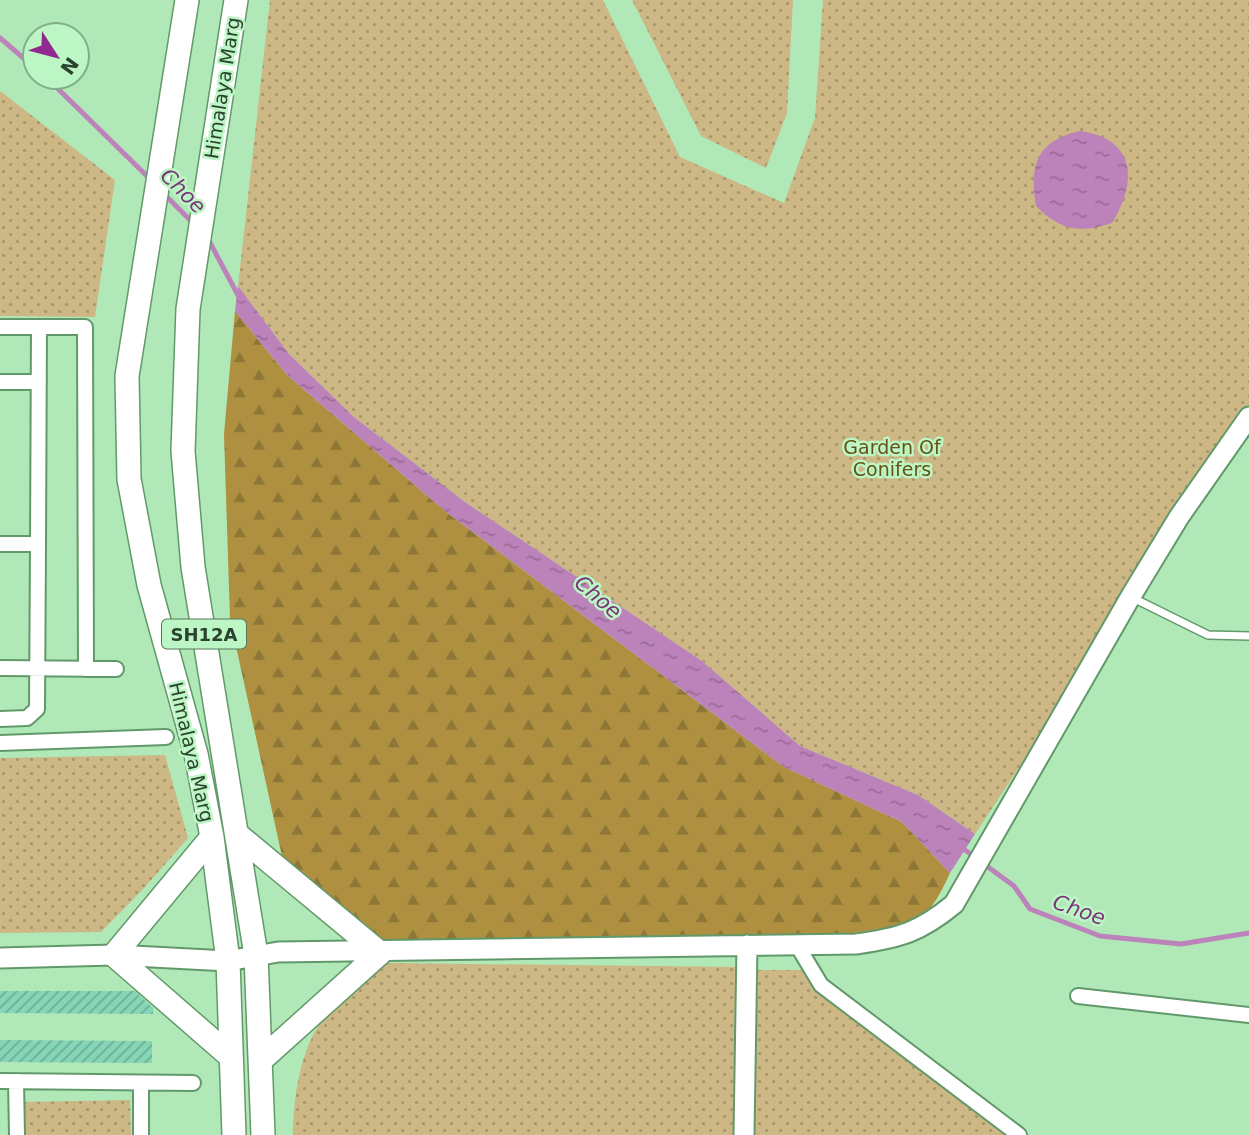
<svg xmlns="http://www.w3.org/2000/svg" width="1249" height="1135" font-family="'DejaVu Sans',sans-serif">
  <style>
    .green { fill: url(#green-dots) }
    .forest { fill: url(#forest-firs) }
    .water { fill: url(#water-ripples) }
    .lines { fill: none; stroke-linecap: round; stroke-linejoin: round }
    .stream { stroke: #bc82ba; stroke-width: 5 }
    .building { fill: url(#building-hatch) }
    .service-casing { stroke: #62996a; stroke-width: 10 }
    .minor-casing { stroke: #62996a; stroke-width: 18 }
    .tertiary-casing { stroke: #62996a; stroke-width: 23 }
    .primary-casing { stroke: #62996a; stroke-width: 26 }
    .service { stroke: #fff; stroke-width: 7 }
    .minor { stroke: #fff; stroke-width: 14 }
    .tertiary { stroke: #fff; stroke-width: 19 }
    .primary { stroke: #fff; stroke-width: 23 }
    .labels { text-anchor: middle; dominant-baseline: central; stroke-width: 5; stroke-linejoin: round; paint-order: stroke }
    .shield { fill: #bcf6c4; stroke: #56785b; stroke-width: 2 }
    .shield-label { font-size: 18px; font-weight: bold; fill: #2b422e }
    .street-label { font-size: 19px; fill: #2b422e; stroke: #bcf6c4 }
    .park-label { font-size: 19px; fill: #675115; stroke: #bcf6c4 }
    .water-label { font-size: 21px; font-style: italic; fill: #7b347a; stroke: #bcf6c4 }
  </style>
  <defs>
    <pattern id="green-dots" width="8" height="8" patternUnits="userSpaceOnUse" patternTransform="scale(1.75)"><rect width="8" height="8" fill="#ccb785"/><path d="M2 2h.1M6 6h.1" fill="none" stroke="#a6966d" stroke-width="1.8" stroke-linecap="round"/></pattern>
    <pattern id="forest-firs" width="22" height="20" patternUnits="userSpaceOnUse" patternTransform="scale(1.75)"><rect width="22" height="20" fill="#ae9040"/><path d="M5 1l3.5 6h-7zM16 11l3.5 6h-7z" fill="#8e7736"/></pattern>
    <pattern id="water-ripples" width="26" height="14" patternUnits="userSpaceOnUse" patternTransform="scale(1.75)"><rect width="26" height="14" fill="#bc82ba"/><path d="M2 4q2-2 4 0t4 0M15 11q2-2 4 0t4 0" fill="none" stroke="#996c98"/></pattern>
    <pattern id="building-hatch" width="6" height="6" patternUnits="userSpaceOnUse" patternTransform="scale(1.75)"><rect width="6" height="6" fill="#85d5b7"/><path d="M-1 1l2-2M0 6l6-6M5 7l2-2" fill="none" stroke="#6dae95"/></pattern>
  </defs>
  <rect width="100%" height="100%" fill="#b0e9b7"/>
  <path class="green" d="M 270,0 L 603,0 L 680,157 L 784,203 L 815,118 L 823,0 L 1249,0 L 1249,406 L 1229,432 L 1132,597 L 975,834 L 918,795 L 800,746 L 702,661 L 465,502 L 354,417 L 289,354 L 238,286 Z
    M 632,0 L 793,0 L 787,113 L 766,168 L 701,136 Z
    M 0,91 L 115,180 L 95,317 L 0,316 Z
    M 165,755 L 188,838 L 146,886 L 101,932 L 0,933 L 0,758 Z
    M 388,963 L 739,967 L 738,1135 L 293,1135 C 293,1103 299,1058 316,1030 C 332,1002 363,981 388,963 Z
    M 758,970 L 808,970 L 1019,1135 L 753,1135 Z
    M 130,1100 L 131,1135 L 23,1135 L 23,1102 Z"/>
  <path class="forest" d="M 235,311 L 287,375 L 445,511 L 784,767 L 902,822 L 950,873 C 925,929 910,928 853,933 L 379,942 L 287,879 L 230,619 L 224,434 Z"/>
  <path class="water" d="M 1080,131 C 1137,139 1137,182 1112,223 C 1079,234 1060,230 1036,206 C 1029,164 1037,141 1080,131 Z
    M 238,286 L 289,354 L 354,417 L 465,502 L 702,661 L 800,746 L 918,795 L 975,834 L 950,873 L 902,822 L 784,767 L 445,511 L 287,375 L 235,311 Z"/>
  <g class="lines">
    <path class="stream" d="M 0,38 L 35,68
      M 46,77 L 151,180
      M 162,192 L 195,225
      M 207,237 L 240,299
      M 958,845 L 976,858
      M 984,864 L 1014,886 L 1030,909 L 1100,936 L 1181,944 L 1249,933"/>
  </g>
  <path class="building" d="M 0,991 L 135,991 L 153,1008 L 153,1014 L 0,1013 Z
    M 0,1040 L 152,1041 L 152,1063 L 0,1062 Z"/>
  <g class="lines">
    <defs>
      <path id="service" d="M 1131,597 L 1208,635 L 1249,636"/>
      <path id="minor" d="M 0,327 L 85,327 L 86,669
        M 0,382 L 39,382
        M 0,544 L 38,544 L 37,709 L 27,718 L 0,719
        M 38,544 L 39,327
        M 0,668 L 116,669
        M 0,743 L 166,737
        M 797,945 L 821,985 L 1019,1135
        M 1078,996 L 1249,1015
        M 0,1081 L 193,1083
        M 16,1081 L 17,1135
        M 141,1083 L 141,1135"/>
      <path id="tertiary" d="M 0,958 L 114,955 L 228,961 L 278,952 L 856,944 C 900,938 920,932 954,904 L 1131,596 L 1179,517 L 1249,417
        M 744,1135 L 747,945"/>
      <path id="primary" d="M 187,0 L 127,376 L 129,479 L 149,585 L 196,754 L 212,837 L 228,961 L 234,1135
        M 236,0 L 188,309 L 183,451 L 193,567 L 256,955 L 263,1135
        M 239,836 L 380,953 L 261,1060
        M 212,837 L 114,955 L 230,1056"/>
    </defs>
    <use href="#service" class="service-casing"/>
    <use href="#minor" class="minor-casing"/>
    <use href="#tertiary" class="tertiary-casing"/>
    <use href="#primary" class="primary-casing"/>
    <use href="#service" class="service"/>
    <use href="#minor" class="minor"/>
    <use href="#tertiary" class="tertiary"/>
    <use href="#primary" class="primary"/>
  </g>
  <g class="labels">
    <rect class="shield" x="162" y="619.5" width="84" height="29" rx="5"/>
    <g class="shield-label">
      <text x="204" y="634">SH12A</text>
    </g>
    <g class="street-label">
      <text transform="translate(222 88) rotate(-81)">Himalaya Marg</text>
      <text transform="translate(192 752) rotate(77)">Himalaya Marg</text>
    </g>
    <g class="park-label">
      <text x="892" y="447">Garden Of<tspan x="892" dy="22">Conifers</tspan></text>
    </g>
    <g class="water-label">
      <text transform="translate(183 191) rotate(45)">Choe</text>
      <text transform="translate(598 597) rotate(41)">Choe</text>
      <text transform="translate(1079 910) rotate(19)">Choe</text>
    </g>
  </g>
  <g transform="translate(56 56) rotate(126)"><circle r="33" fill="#bcf6c4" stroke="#82ae88" stroke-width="2"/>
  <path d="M0-5L12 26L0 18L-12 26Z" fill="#912a90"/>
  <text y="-10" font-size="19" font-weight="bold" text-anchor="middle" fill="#2b422e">N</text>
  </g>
</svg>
